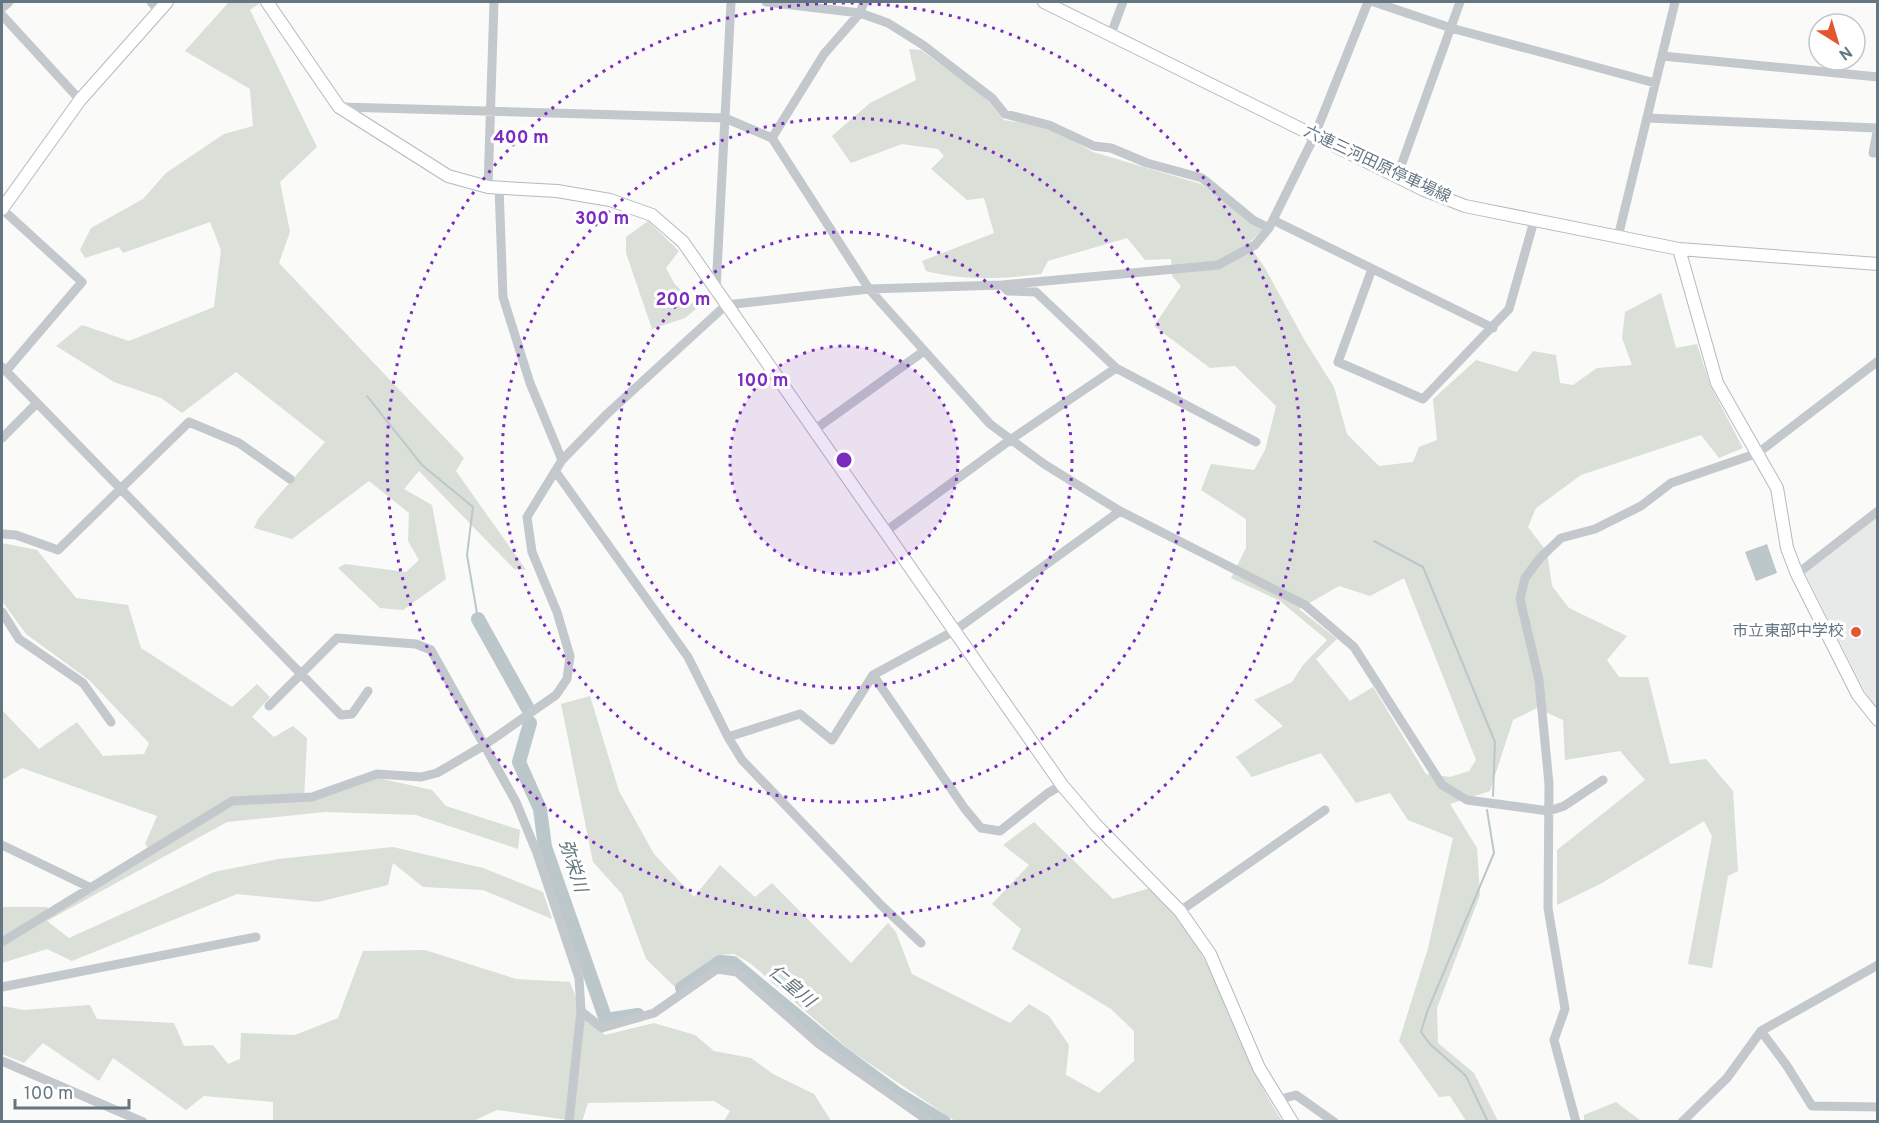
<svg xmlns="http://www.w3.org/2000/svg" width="1879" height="1123" font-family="Overpass,'Noto Sans JP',sans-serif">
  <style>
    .built { fill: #e8e9e9 }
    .green { fill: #dadfd7; fill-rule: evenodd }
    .water { fill: #bbc7cb }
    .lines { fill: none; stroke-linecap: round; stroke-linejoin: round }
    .stream { stroke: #bbc7cb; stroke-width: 2 }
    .river { stroke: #bbc7cb; stroke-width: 14 }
    .secondary-casing { stroke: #b3babf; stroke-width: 14 }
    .street { stroke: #c3c8cc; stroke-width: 9 }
    .secondary { stroke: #fff; stroke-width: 12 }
    .ring { fill: none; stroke: #7b2cbf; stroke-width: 3; stroke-dasharray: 3 6 }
    .poi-dot { fill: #e4572e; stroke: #fff; stroke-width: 2 }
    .labels { text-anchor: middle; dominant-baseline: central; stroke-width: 6; stroke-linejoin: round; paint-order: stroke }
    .street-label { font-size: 16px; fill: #657683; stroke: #fff }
    .poi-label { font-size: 16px; fill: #657683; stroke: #fff; text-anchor: end }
    .water-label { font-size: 18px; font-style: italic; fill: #60757c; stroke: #fff }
    .centre { fill: #7b2cbf; stroke: #fff; stroke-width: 3 }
    .ring-label { font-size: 18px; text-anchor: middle; font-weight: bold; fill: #7b2cbf; stroke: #fff; stroke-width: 6; stroke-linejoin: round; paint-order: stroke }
  </style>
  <rect width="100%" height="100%" fill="#fafaf8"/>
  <path class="built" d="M 1877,516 L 1877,709 L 1864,690 L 1805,573 Z"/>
  <path class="green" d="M 229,2 L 260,3 L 250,10 L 317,147 L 280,182 L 290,232 L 279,263 L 464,458 L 456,471 L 526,570 L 514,569 L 419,471 L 404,489 L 432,505 L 446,579 L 403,610 L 380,608 L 338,568 L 345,564 L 406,572 L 419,560 L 408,541 L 409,513 L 369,481 L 292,539 L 254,528 L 258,519 L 325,442 L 236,372 L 182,413 L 161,398 L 114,382 L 56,346 L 82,325 L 129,341 L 214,307 L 221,250 L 210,222 L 123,253 L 119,247 L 85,258 L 80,250 L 91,228 L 143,199 L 166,173 L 224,134 L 253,126 L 250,89 L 185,51 Z
    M 909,49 L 921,50 L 985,97 L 1004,120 L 1050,128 L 1093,152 L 1201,184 L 1262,230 L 1248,244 L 1265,268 L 1305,341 L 1334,387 L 1347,434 L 1379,466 L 1413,462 L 1419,447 L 1437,440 L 1433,399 L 1476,360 L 1517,372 L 1533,351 L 1556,355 L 1560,383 L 1573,385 L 1597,368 L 1632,365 L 1622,338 L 1625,312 L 1661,293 L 1676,348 L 1697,344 L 1710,385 L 1743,448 L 1719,458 L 1701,435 L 1581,475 L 1536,508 L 1528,527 L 1547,552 L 1552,586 L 1569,608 L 1627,636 L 1607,660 L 1619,677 L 1648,677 L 1670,764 L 1706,759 L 1733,791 L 1738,871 L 1728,876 L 1712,968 L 1688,964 L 1712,836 L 1704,821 L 1602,883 L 1557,905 L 1557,850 L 1645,780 L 1620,751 L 1565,760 L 1563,720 L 1537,708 L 1513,720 L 1490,791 L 1450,804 L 1477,848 L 1480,895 L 1437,1008 L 1438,1043 L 1474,1073 L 1498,1121 L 1466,1121 L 1450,1096 L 1439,1097 L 1399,1041 L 1428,948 L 1453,838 L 1408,820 L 1390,793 L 1356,803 L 1321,753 L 1252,777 L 1236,757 L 1283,726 L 1254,700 L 1292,682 L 1303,665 L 1327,640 L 1280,601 L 1231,578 L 1246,548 L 1246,519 L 1201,490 L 1211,464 L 1254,470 L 1265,450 L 1276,406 L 1235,366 L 1210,368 L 1154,326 L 1181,286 L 1172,276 L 1171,259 L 1145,260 L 1127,238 L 1048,261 L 1041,274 C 1002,279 965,281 926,271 L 922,261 L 994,233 L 984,198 L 967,200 L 931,169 L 944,156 L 938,149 L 902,144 L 851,163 L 832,136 L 870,103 L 916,80 ZM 1404,578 L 1476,760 L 1469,771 L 1450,777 L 1426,774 L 1373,687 L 1350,701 L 1316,659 L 1337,639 L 1299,609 L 1339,586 L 1370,596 Z
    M 648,221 L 679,251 L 666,268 L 674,283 L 697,308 L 685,318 L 652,329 L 626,253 L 626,237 Z
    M 2,543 L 37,550 L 76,598 L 128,605 L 141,648 L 232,707 L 257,684 L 270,697 L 252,717 L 274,737 L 293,726 L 307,738 L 304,800 L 378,778 L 432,790 L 446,806 L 520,830 L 518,849 L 416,815 L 325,812 L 227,822 L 47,921 L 69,938 L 214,872 L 278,859 L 393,847 L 483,868 L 543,892 L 552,919 L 483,890 L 423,887 L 393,863 L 388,885 L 318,902 L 237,894 L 72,961 L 47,949 L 2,963 L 2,907 L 47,907 L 52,913 L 151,852 L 145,844 L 157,816 L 22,768 L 2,780 L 2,710 L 39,749 L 77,722 L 103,756 L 144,754 L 149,743 L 89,680 L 26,634 L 2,601 Z
    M 590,696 L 619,791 L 654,854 L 694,897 L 720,865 L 755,897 L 772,883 L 851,963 L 888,923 L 896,932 L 912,974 L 1010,1023 L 1029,1004 L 1049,1016 L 1069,1045 L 1066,1075 L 1099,1093 L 1134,1061 L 1134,1031 L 1111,1009 L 1012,949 L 1021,929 L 992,904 L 1029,865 L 1003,845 L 1034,822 L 1113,899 L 1150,888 C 1170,909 1189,931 1203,957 C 1233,1011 1247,1068 1282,1121 L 955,1121 L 851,1051 L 750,963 L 734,954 L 719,955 L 676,988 L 646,959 L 622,894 L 593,862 L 561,704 Z
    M 425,950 L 516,979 L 570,982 L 581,1011 L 605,1035 L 654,1023 L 695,1035 L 714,1051 L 751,1058 L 773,1074 L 814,1094 L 831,1121 L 724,1121 L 730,1111 L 714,1101 L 588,1103 L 582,1122 L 497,1110 L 471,1122 L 273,1121 L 273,1102 L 204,1096 L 186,1110 L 113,1058 L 99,1081 L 43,1043 L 24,1063 L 2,1054 L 2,1006 L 24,1010 L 90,1005 L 97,1019 L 174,1023 L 184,1046 L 213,1045 L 228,1064 L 240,1059 L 241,1033 L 295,1035 L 338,1018 L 363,951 Z
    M 1616,1102 L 1641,1121 L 1584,1121 L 1584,1115 Z"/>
  <path class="water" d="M 1767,544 L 1777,573 L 1756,581 L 1745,552 Z"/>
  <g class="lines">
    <path class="stream" d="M 367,396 L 422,465 L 473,507 L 467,555 L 478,619
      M 1374,541 L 1423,567 L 1495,742 L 1493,796
      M 1487,810 L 1494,853 L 1427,1012 L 1421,1032 L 1430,1044 L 1466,1076 L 1488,1122"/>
    <path class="river" d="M 478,619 L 527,707
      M 530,723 L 519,762 L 540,809 L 545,847 L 606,1020 L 638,1015
      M 682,988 L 720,962 L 733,963 L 843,1054 L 896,1093 L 944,1122"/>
    <defs>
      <path id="secondary" d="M 267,2 L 339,107 L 448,176 L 488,187 L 557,191 L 610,200 L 652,215 L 683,242 L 1062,785 L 1095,824 L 1180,911 L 1210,954 L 1259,1068 L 1292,1122
        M 1044,2 L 1424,190 L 1465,206 L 1679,249 L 1878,264
        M 2,209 L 80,100 L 167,2
        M 1679,249 L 1717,383 L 1777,488 L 1787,548 L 1797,574 L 1858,695 L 1878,720"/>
    </defs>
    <use href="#secondary" class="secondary-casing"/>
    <path class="street" d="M 151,2 L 159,11
      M 766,2 L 860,13 L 888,23 L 923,45 L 992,98 L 1005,114 L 1049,125 L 1094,146 L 1111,148 L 1147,163 L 1202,178 L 1253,220 L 1269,228
      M 1374,2 L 1451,28 L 1655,83
      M 2,8 L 9,2
      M 2,15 L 80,100
      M 1111,34 L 1123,2
      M 1662,56 L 1878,77
      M 341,107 L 725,118 L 772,138 L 869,289 L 990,424 L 1044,464 L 1120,511 L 1305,605 L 1354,647 L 1442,785 L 1467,800 L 1549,811 L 1564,806 L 1603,780
      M 1647,118 L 1877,128
      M 1878,127 L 1873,153 L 1878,153
      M 772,138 L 824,54 L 860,13 L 864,2
      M 1397,177 L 1460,2
      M 499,186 L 503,297 L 530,383 L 562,460
      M 488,187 L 494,2
      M 2,209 L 82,282 L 6,371
      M 1273,220 L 1493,328
      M 1618,237 L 1675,2
      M 1372,269 L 1338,362 L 1423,399 L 1509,309 L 1534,221
      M 1002,285 L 1008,291 L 1036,292 L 1116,368 L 1256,442
      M 716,290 L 731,2
      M 2,367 L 341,715 L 352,714 L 368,691
      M 814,430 L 924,351
      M 2,438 L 37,403
      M 556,472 L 688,657 L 728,737 L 742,760 L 881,905 L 921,943
      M 886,531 L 1010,440 L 1116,368
      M 2,534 L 16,535 L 58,550 L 189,422 L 239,443 L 290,479
      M 1797,574 L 1878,511
      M 2,612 L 19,639 L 83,683 L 111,722
      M 873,675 L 954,631 L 1120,511
      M 269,706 L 337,638 L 416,644 L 431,650 L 516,802 L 537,853 L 579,978 L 581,1011 L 569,1122
      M 728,737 L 800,714 L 832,740 L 873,675 L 965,809 L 981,828 L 1000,831 L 1048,793 L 1062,785
      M 2,845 L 89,887
      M 1180,911 L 1325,810
      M 2,942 L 232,801 L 312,797 L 377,774 L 421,777 L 437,773 L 483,746 L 556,695 L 567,679 L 570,656 L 557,612 L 532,552 L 527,517 L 562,460 L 607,414 L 726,305 L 869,289 L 1002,285 L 1218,265 L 1255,245 L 1269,228 L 1314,137 L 1368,2
      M 2,987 L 256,937
      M 581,1011 L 602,1028 L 654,1013 L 717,969 L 737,972 L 819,1044 L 930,1122
      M 1761,1031 L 1787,1066 L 1812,1106 L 1878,1107
      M 2,1061 L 143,1122
      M 1277,1100 L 1296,1095 L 1334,1122
      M 1576,1122 L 1554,1040 L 1565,1009 L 1548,908 L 1549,784 L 1539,680 L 1520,599 L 1525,578 L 1540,558 L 1561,538 L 1595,529 L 1641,506 L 1671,483 L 1758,453 L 1878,361
      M 1682,1122 L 1727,1078 L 1761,1031 L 1878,965"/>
    <use href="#secondary" class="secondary"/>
  </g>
  <circle cx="844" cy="460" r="114" fill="#7b2cbf" fill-opacity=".12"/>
  <g class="ring">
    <circle cx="844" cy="460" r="114"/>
    <circle cx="844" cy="460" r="228"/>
    <circle cx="844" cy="460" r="342"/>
    <circle cx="844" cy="460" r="457"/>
  </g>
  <circle class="poi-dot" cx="1856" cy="632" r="6"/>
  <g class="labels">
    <g class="street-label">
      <text transform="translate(1377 165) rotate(25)">六連三河田原停車場線</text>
    </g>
    <g class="poi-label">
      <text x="1844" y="632">市立東部中学校</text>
    </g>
    <g class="water-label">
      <text transform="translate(572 866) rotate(72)">弥栄川</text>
      <text transform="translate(791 987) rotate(40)">仁皇川</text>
    </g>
  </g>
  <circle cx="844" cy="460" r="9" class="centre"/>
  <g class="ring-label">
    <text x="521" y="143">400 m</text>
    <text x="602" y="224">300 m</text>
    <text x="683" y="305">200 m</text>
    <text x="763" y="386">100 m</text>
  </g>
  <rect width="1879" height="1123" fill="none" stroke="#657683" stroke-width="6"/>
  <g transform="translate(1837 42) rotate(143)"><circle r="28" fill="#ffffff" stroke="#c1c8cd" stroke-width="1.5"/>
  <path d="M0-4.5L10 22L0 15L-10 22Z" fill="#e4572e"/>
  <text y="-9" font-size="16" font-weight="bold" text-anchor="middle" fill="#657683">N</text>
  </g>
  <path d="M15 1099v9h114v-9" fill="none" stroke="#657683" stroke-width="3"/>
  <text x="24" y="1099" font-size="18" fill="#657683" stroke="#ffffff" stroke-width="4.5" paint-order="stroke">100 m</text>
</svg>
